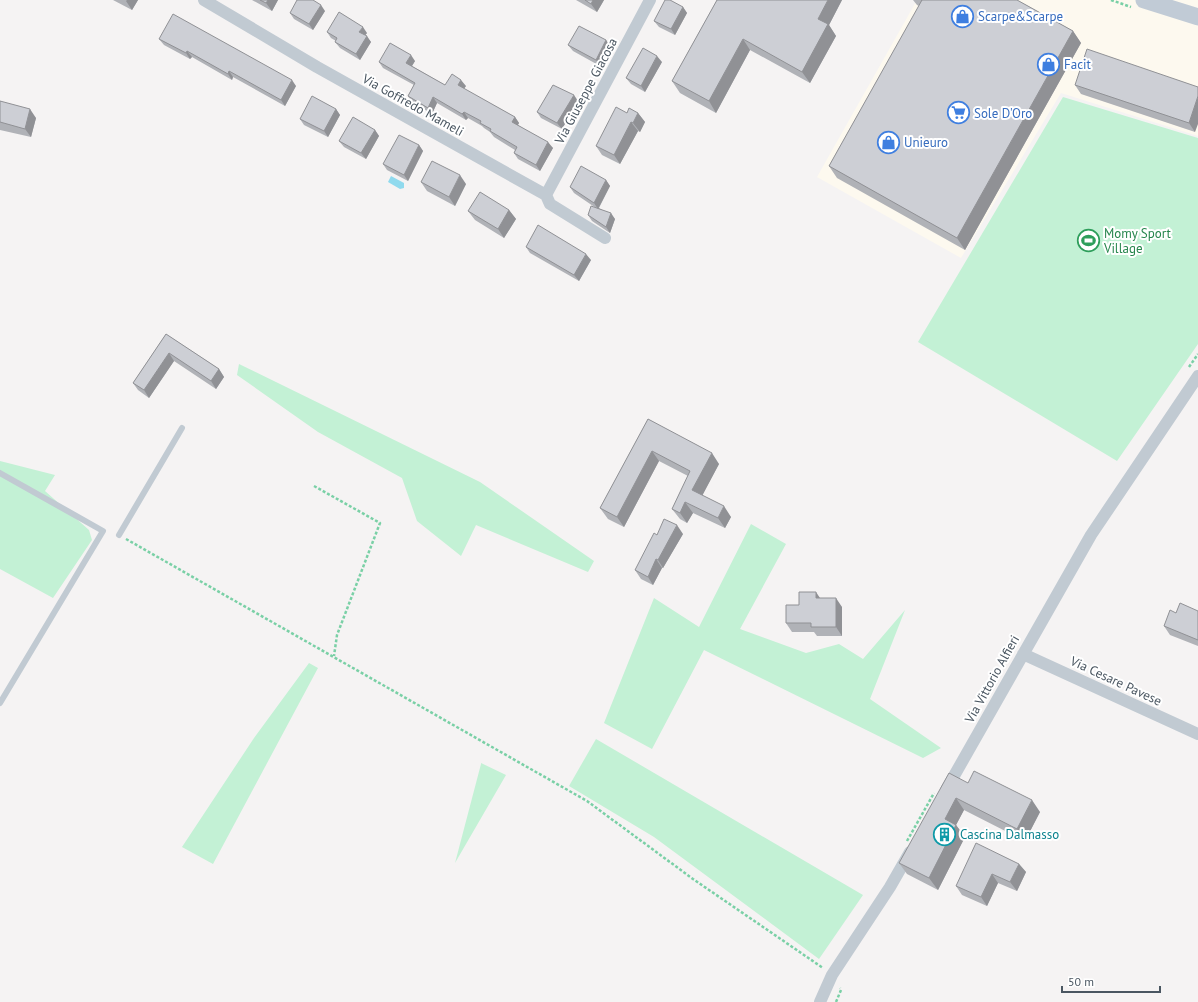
<svg xmlns="http://www.w3.org/2000/svg" width="1198" height="1002" font-family="'PT Sans',sans-serif">
  <style>
    .commercial { fill: #fdf9ef }
    .green { fill: #c3f1d5 }
    .water { fill: #90daee }
    .lines { fill: none; stroke-linecap: round; stroke-linejoin: round }
    .path { stroke: #7ad0a6; stroke-width: 2.5; stroke-dasharray: 3 2; stroke-linecap: butt }
    .lane { stroke: #c1cad2; stroke-width: 6 }
    .street { stroke: #c1cad2; stroke-width: 12 }
    .secondary { stroke: #c1cbd6; stroke-width: 17 }
    .wall { fill: #b0b2b7 }
    .shaded-wall { fill: #909195 }
    .building { fill: #cdcfd5; stroke: #909195 }
    .labels { text-anchor: middle; dominant-baseline: central; stroke-width: 4; stroke-linejoin: round; paint-order: stroke }
    .shop-label { font-size: 13px; fill: #366cbe; stroke: #fff; text-anchor: start }
    .street-label { font-size: 13px; fill: #4a5661; stroke: #fff }
    .leisure-label { font-size: 13px; fill: #27864d; stroke: #fff; text-anchor: start }
    .culture-label { font-size: 13px; fill: #0d838f; stroke: #fff; text-anchor: start }
  </style>
  <rect width="100%" height="100%" fill="#f5f3f3"/>
  <path class="commercial" d="M 917,0 L 1198,0 L 1198,136 L 1061,93 L 961,258 L 817,177 Z"/>
  <path class="green" d="M 1063,97 L 1198,138 L 1198,344 L 1117,461 L 918,342 Z
    M 239,364 L 480,482 L 594,561 L 588,572 L 476,525 L 461,556 L 417,521 L 402,478 L 318,432 L 237,375 Z
    M 0,461 L 55,475 L 45,491 L 89,530 L 92,540 L 53,598 L 0,569 Z
    M 751,524 L 786,544 L 740,629 L 806,653 L 839,644 L 863,659 L 905,610 L 870,699 L 941,748 L 923,758 L 704,650 L 652,749 L 604,723 L 654,598 L 699,627 Z
    M 309,663 L 318,668 L 213,864 L 182,847 L 254,738 Z
    M 596,739 L 863,895 L 819,959 L 654,837 L 569,786 Z
    M 481,763 L 506,775 L 455,863 L 481,764 Z"/>
  <path class="water" d="M 391,176 L 404,183 L 404,188 L 400,189 L 388,182 Z"/>
  <g class="lines">
    <path class="path" d="M 1111,0 L 1131,7
      M 1189,367 L 1198,354
      M 314,486 L 380,523 L 337,635 L 334,656
      M 126,539 L 587,801 L 693,879 L 823,968
      M 907,841 L 934,793
      M 836,1002 L 841,990 L 840,988"/>
    <path class="lane" d="M 0,473 L 103,531 L 0,703
      M 119,535 L 182,428"/>
    <path class="street" d="M 204,0 L 317,67 L 546,195 L 550,204 L 605,238
      M 546,195 L 650,0
      M 1023,654 L 1198,734
      M 946,790 L 1091,535 L 1198,376
      M 820,1002 L 832,975 L 890,887 L 910,852"/>
    <path class="secondary" d="M 1144,0 L 1198,17"/>
  </g>
  <path class="wall" d="M 113,0 L 138,0 L 132,10 Z
    M 252,0 L 278,0 L 272,11 Z
    M 576,0 L 604,0 L 597,12 Z
    M 717,0 L 842,0 L 829,25 L 836,36 L 810,83 L 750,50 L 716,113 L 680,93 L 672,81 Z
    M 913,0 L 1017,0 L 1073,31 L 1081,43 L 965,250 L 837,178 L 829,166 L 919,6 L 917,5 Z
    M 683,7 L 687,13 L 675,35 L 659,27 L 654,21 Z
    M 325,11 L 313,30 L 294,19 L 290,13 Z
    M 327,32 L 367,33 L 365,35 L 371,42 L 360,60 L 340,48 L 335,42 L 336,41 L 331,38 Z
    M 159,39 L 296,86 L 285,106 L 233,77 L 232,80 L 192,57 L 190,59 L 164,45 Z
    M 606,40 L 610,46 L 600,66 L 573,51 L 568,45 Z
    M 415,61 L 412,66 L 445,85 L 466,86 L 464,89 L 515,117 L 519,123 L 518,125 L 553,148 L 540,171 L 518,159 L 514,153 L 515,150 L 494,137 L 490,132 L 484,128 L 482,126 L 468,118 L 466,120 L 437,103 L 432,114 L 412,102 L 408,96 L 414,85 L 383,68 L 379,62 Z
    M 662,62 L 645,92 L 631,84 L 626,78 Z
    M 1075,85 L 1198,87 L 1195,132 L 1081,94 Z
    M 0,101 L 36,118 L 31,137 L 0,130 Z
    M 578,101 L 562,129 L 541,118 L 537,112 Z
    M 336,109 L 340,115 L 328,137 L 304,125 L 300,119 Z
    M 627,113 L 638,113 L 645,122 L 640,132 L 638,131 L 620,164 L 602,155 L 596,146 Z
    M 375,130 L 379,136 L 366,159 L 344,147 L 339,141 Z
    M 419,145 L 423,151 L 408,181 L 387,170 L 383,164 Z
    M 606,180 L 610,186 L 599,208 L 615,219 L 610,233 L 592,221 L 588,215 L 596,208 L 574,193 L 570,187 Z
    M 421,182 L 466,184 L 455,206 L 427,191 Z
    M 509,210 L 516,219 L 504,238 L 475,220 L 468,211 Z
    M 526,247 L 591,260 L 579,281 L 530,253 Z
    M 166,334 L 219,369 L 224,377 L 216,389 L 174,361 L 149,398 L 138,390 L 133,383 Z
    M 648,419 L 719,464 L 702,495 L 731,517 L 725,528 L 693,513 L 687,523 L 680,519 L 672,509 L 688,476 L 659,461 L 624,527 L 608,519 L 600,508 Z
    M 683,534 L 663,568 L 662,568 L 653,585 L 641,579 L 635,570 L 657,535 Z
    M 820,598 L 842,607 L 842,636 L 817,636 L 814,632 L 792,632 L 786,623 L 799,605 Z
    M 1198,611 L 1198,646 L 1170,635 L 1164,626 L 1176,613 Z
    M 968,783 L 1040,812 L 1025,841 L 964,810 L 956,825 L 965,837 L 938,890 L 907,874 L 899,863 Z
    M 1019,864 L 1026,872 L 1017,891 L 998,883 L 987,906 L 962,895 L 956,886 Z"/>
  <path class="shaded-wall" d="M 127,0 L 138,0 L 132,10 L 126,1 Z
    M 268,0 L 278,0 L 272,11 L 266,3 Z
    M 593,0 L 604,0 L 597,12 L 591,4 Z
    M 828,0 L 842,0 L 829,25 L 836,36 L 810,83 L 802,72 L 818,19 Z
    M 321,5 L 325,11 L 313,30 L 309,24 Z
    M 683,7 L 687,13 L 675,35 L 671,29 Z
    M 363,27 L 367,33 L 363,38 L 359,32 Z
    M 1073,31 L 1081,43 L 965,250 L 957,238 Z
    M 367,36 L 371,42 L 360,60 L 356,54 Z
    M 743,39 L 750,50 L 716,113 L 709,101 Z
    M 606,40 L 610,46 L 600,66 L 596,60 Z
    M 187,51 L 192,57 L 190,59 L 186,53 Z
    M 411,55 L 415,61 L 410,69 L 406,63 Z
    M 657,56 L 662,62 L 645,92 L 641,86 Z
    M 229,71 L 233,77 L 232,80 L 228,74 Z
    M 292,80 L 296,86 L 285,106 L 281,100 Z
    M 461,80 L 466,86 L 462,91 L 458,85 Z
    M 574,95 L 578,101 L 562,129 L 557,123 Z
    M 1198,96 L 1198,124 L 1195,132 L 1189,123 Z
    M 433,97 L 437,103 L 432,114 L 428,108 Z
    M 30,109 L 36,118 L 31,137 L 25,129 Z
    M 336,109 L 340,115 L 328,137 L 324,131 Z
    M 464,112 L 468,118 L 466,120 L 462,114 Z
    M 638,113 L 645,122 L 640,132 L 633,123 Z
    M 515,117 L 519,123 L 516,128 L 512,122 Z
    M 631,122 L 638,131 L 620,164 L 614,155 Z
    M 375,130 L 379,136 L 366,159 L 361,153 Z
    M 548,142 L 553,148 L 540,171 L 536,165 Z
    M 419,145 L 423,151 L 408,181 L 404,175 Z
    M 460,175 L 466,184 L 455,206 L 449,197 Z
    M 606,180 L 610,186 L 598,209 L 594,203 Z
    M 509,210 L 516,219 L 504,238 L 498,229 Z
    M 611,213 L 615,219 L 610,233 L 606,227 Z
    M 586,254 L 591,260 L 579,281 L 574,275 Z
    M 169,353 L 174,361 L 149,398 L 144,390 Z
    M 219,369 L 224,377 L 216,389 L 211,381 Z
    M 652,451 L 659,461 L 624,527 L 617,517 Z
    M 712,453 L 719,464 L 700,500 L 692,490 Z
    M 685,502 L 693,513 L 687,523 L 680,513 Z
    M 724,506 L 731,517 L 725,528 L 718,518 Z
    M 677,525 L 683,534 L 663,568 L 658,560 Z
    M 656,559 L 662,568 L 653,585 L 648,577 Z
    M 816,592 L 822,601 L 816,598 Z
    M 836,598 L 842,607 L 842,636 L 836,627 Z
    M 956,798 L 964,810 L 956,825 L 965,837 L 938,890 L 929,878 L 945,819 Z
    M 1032,800 L 1040,812 L 1025,841 L 1017,829 Z
    M 1019,864 L 1026,872 L 1017,891 L 1010,882 Z
    M 992,874 L 998,883 L 987,906 L 981,897 Z"/>
  <path class="building" d="M 260,0 L 268,0 L 266,3 Z
    M 297,0 L 313,0 L 321,5 L 309,24 L 290,13 Z
    M 585,0 L 593,0 L 591,4 Z
    M 665,0 L 670,0 L 683,7 L 671,29 L 654,21 Z
    M 717,0 L 828,0 L 818,19 L 828,24 L 802,72 L 743,39 L 709,101 L 672,81 Z
    M 921,0 L 1017,0 L 1073,31 L 957,238 L 829,166 L 922,0 Z
    M 339,12 L 363,27 L 359,32 L 367,36 L 356,54 L 335,42 L 337,38 L 327,32 Z
    M 173,14 L 292,80 L 281,100 L 229,71 L 228,74 L 187,51 L 186,53 L 159,39 Z
    M 579,26 L 606,40 L 596,60 L 568,45 Z
    M 390,43 L 411,55 L 406,63 L 445,85 L 452,74 L 461,80 L 458,85 L 515,117 L 512,122 L 548,142 L 536,165 L 514,153 L 517,147 L 490,131 L 491,129 L 480,123 L 481,121 L 464,112 L 462,114 L 433,97 L 428,108 L 408,96 L 415,83 L 379,62 Z
    M 643,48 L 657,56 L 641,86 L 626,78 Z
    M 1087,49 L 1198,87 L 1198,96 L 1189,123 L 1075,85 Z
    M 553,85 L 574,95 L 557,123 L 537,112 Z
    M 312,96 L 336,109 L 324,131 L 300,119 Z
    M 0,101 L 30,109 L 25,129 L 0,122 Z
    M 616,107 L 627,113 L 629,108 L 638,113 L 633,123 L 631,122 L 614,155 L 596,146 Z
    M 353,117 L 375,130 L 361,153 L 339,141 Z
    M 399,135 L 419,145 L 404,175 L 383,164 Z
    M 432,161 L 460,175 L 449,197 L 421,182 Z
    M 581,166 L 606,180 L 594,203 L 570,187 Z
    M 480,192 L 509,210 L 498,229 L 468,211 Z
    M 591,206 L 611,213 L 606,227 L 588,215 Z
    M 538,225 L 586,254 L 574,275 L 526,247 Z
    M 166,334 L 219,369 L 211,381 L 169,353 L 144,390 L 133,383 Z
    M 648,419 L 712,453 L 692,490 L 724,506 L 718,518 L 685,502 L 680,513 L 672,509 L 690,471 L 652,451 L 617,517 L 600,508 Z
    M 664,519 L 677,525 L 658,560 L 656,559 L 648,577 L 635,570 L 654,533 L 657,535 Z
    M 799,592 L 816,592 L 816,598 L 836,598 L 836,627 L 811,627 L 811,623 L 786,623 L 786,605 L 799,605 Z
    M 1180,603 L 1198,611 L 1198,640 L 1164,626 L 1170,610 L 1176,613 Z
    M 974,771 L 1032,800 L 1017,829 L 956,798 L 945,819 L 956,825 L 929,878 L 899,863 L 949,773 L 968,783 Z
    M 976,843 L 1019,864 L 1010,882 L 992,874 L 981,897 L 956,886 Z"/>
  <defs>
    <symbol id="shop-ring" viewBox="-11 -11 22 22"><circle r="9.5" fill="#fff" stroke="#3f7fe0" stroke-width="1.5"/><path d="M-5-2.5h2.3a2.7 3.5 0 0 1 5.4 0H5L5.5 6h-11ZM-1.5-2.5h3a1.5 2.3 0 0 0-3 0Z" fill="#3f7fe0"/></symbol>
    <symbol id="supermarket-ring" viewBox="-11 -11 22 22"><circle r="9.5" fill="#fff" stroke="#3f7fe0" stroke-width="1.5"/><path d="M-6-5.5h2.5l.6 2H6L4.5 2H-2.5L-4.4-4H-6ZM-1.5 3.2a1.3 1.3 0 1 0 .1 0ZM3 3.2a1.3 1.3 0 1 0 .1 0Z" fill="#3f7fe0"/></symbol>
    <symbol id="stadium-ring" viewBox="-11 -11 22 22"><circle r="9.5" fill="#fff" stroke="#2e9e5b" stroke-width="1.5"/><path d="M0-5a6.5 5 0 1 0 0 10a6.5 5 0 1 0 0-10ZM-3.5-1.8h7v3.6h-7Z" fill="#2e9e5b"/></symbol>
    <symbol id="building-ring" viewBox="-11 -11 22 22"><circle r="9.5" fill="#fff" stroke="#0f9aa8" stroke-width="1.5"/><path d="M-4-6H4V6H1V3H-1V6H-4ZM-2.5-4.3h1.7v1.8h-1.7ZM.8-4.3h1.7v1.8H.8ZM-2.5-1h1.7V.8h-1.7ZM.8-1h1.7V.8H.8Z" fill="#0f9aa8"/></symbol>
  </defs>
  <g fill-rule="evenodd">
    <use href="#shop-ring" x="950" y="4" width="25" height="25"/>
    <use href="#shop-ring" x="1036" y="52" width="25" height="25"/>
    <use href="#supermarket-ring" x="946" y="100" width="25" height="25"/>
    <use href="#shop-ring" x="876" y="130" width="25" height="25"/>
    <use href="#stadium-ring" x="1076" y="228" width="25" height="25"/>
    <use href="#building-ring" x="932" y="822" width="25" height="25"/>
  </g>
  <g class="labels">
    <g class="shop-label">
      <text x="978" y="16">Scarpe&amp;Scarpe</text>
      <text x="1064" y="64">Facit</text>
      <text x="974" y="113">Sole D'Oro</text>
      <text x="904" y="142">Unieuro</text>
    </g>
    <g class="street-label">
      <text transform="translate(586 91) rotate(-62)">Via Giuseppe Giacosa</text>
      <text transform="translate(413 105) rotate(29)">Via Goffredo Mameli</text>
      <text transform="translate(992 679) rotate(-61)">Via Vittorio Alfieri</text>
      <text transform="translate(1116 681) rotate(25)">Via Cesare Pavese</text>
    </g>
    <g class="leisure-label">
      <text x="1104" y="233">Momy Sport<tspan x="1104" dy="15">Village</tspan></text>
    </g>
    <g class="culture-label">
      <text x="960" y="834">Cascina Dalmasso</text>
    </g>
  </g>
  <path d="M1062 986v6h98v-6" fill="none" stroke="#4a5661" stroke-width="2"/>
  <text x="1068" y="986" font-size="12" fill="#4a5661" stroke="#ffffff" stroke-width="3" paint-order="stroke">50 m</text>
</svg>
